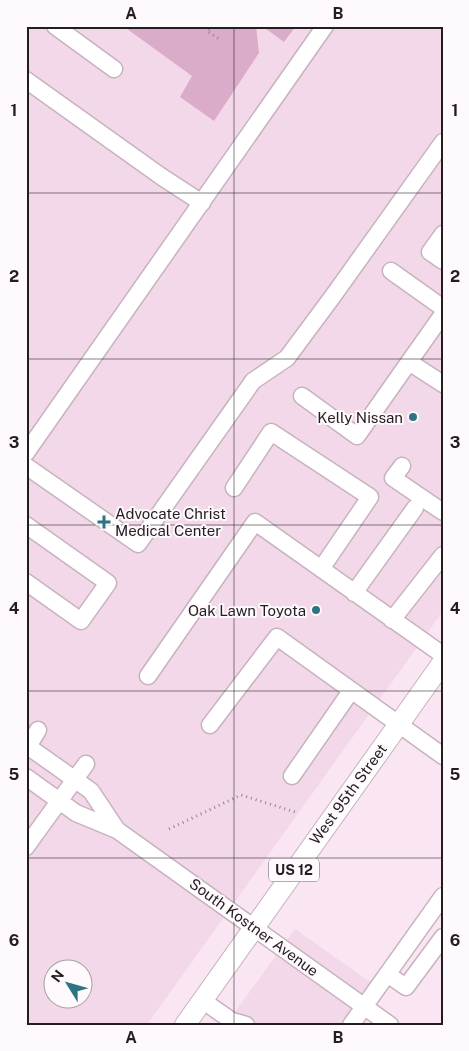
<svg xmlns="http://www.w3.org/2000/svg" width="469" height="1051" font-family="'Public Sans',sans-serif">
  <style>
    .built { fill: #f3d8e9; fill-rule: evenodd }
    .green { fill: #daacca }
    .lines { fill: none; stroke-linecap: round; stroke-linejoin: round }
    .minor-casing { stroke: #c6b3bf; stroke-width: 19 }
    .major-casing { stroke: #c6b3bf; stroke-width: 22 }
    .path { stroke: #93858e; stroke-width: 3; stroke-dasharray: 1 4; stroke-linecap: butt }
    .minor { stroke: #fff; stroke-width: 16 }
    .major { stroke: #fff; stroke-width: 20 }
    .grid { fill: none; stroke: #231c21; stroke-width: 1; stroke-opacity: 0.55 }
    .poi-dot { fill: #2e7382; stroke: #fdf9fc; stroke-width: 2 }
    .labels { text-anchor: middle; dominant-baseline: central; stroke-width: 4; stroke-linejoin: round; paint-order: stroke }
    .shield { fill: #fdf9fc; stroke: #645e63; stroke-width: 1 }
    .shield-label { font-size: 14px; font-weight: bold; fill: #231c21 }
    .poi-label { font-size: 15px; fill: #231c21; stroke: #fdf9fc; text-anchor: end }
    .street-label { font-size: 15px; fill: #231c21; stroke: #fdf9fc }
    .neatline { fill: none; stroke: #231c21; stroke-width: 2 }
    .grid-label { font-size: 16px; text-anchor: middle; font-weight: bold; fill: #231c21 }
  </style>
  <rect width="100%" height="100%" fill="#fae6f3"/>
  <path class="built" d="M 26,26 L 443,26 L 443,611 L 147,1025 L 26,1025 ZM 52,968 L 82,968 L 82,998 L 52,998 Z
    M 295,929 L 377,987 L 348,1025 L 229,1025 L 227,1023 Z"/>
  <path class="green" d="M 123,26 L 256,26 L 259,53 L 214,121 L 180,97 L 192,76 Z
    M 262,26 L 296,26 L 284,42 Z"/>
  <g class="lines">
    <defs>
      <path id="minor" d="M 55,26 L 114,69
        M 26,80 L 162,177 L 202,203
        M 443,234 L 430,252 L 443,261
        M 391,271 L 443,308
        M 409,362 L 443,314
        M 302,396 L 357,436 L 409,362 L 443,384
        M 26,453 L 325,26
        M 26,466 L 138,544 L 253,381 L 287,358 L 333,296 L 443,142
        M 402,466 L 393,478 L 443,512
        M 234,488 L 271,432 L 370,497 L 321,569
        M 26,525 L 108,583 L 81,621 L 26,582
        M 354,593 L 415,508
        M 392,620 L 443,555
        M 148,676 L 255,522 L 443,655
        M 210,725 L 277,637 L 443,756
        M 26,745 L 91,791 L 117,830
        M 26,750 L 38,730
        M 292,776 L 351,691
        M 26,777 L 76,813 L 117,830 L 390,1025
        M 26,847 L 86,764
        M 387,974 L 406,987 L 443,937
        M 202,1000 L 232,1021 L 246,1025
        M 351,1025 L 443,896"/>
      <path id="major" d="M 185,1025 L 443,662"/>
    </defs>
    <use href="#minor" class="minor-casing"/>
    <use href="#major" class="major-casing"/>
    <path class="path" d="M 213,26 L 207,31 L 219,39
      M 169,829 L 241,795 L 295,812"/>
    <use href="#minor" class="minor"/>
    <use href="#major" class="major"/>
  </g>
  <path class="grid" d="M 234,26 L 234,1025M 26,193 L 443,193M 26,359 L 443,359M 26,525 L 443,525M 26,691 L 443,691M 26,858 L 443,858"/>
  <g class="poi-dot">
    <circle cx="413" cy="417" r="5"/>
    <path d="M101.5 514.5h5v5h5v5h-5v5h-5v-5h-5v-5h5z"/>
    <circle cx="316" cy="610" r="5"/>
  </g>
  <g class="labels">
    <rect class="shield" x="269" y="858.5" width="50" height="23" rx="4"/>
    <g class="shield-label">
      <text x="294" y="870">US 12</text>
    </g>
    <g class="poi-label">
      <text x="403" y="417">Kelly Nissan</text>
      <text x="115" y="513" text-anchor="start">Advocate Christ<tspan x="115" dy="17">Medical Center</tspan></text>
      <text x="306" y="610">Oak Lawn Toyota</text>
    </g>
    <g class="street-label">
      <text transform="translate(348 794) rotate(-54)">West 95th Street</text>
      <text transform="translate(254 927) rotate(36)">South Kostner Avenue</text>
    </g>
  </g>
  <rect width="469" height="1051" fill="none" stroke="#fdf9fc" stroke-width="55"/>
  <g transform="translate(68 984) rotate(307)"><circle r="24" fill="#fdf9fc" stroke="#a6a1a4"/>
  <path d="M0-4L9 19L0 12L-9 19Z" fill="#2e7382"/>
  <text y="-8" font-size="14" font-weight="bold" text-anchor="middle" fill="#231c21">N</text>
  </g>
  <rect x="28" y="28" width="414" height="996" class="neatline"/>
  <g class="grid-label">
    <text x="131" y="19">A</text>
    <text x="338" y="19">B</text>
    <text x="14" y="116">1</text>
    <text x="455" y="116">1</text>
    <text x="14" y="282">2</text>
    <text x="455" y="282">2</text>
    <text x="14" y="448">3</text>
    <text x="455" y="448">3</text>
    <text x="14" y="614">4</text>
    <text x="455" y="614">4</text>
    <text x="14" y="780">5</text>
    <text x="455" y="780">5</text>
    <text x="14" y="946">6</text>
    <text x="455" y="946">6</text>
    <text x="131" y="1043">A</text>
    <text x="338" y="1043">B</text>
  </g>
</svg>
